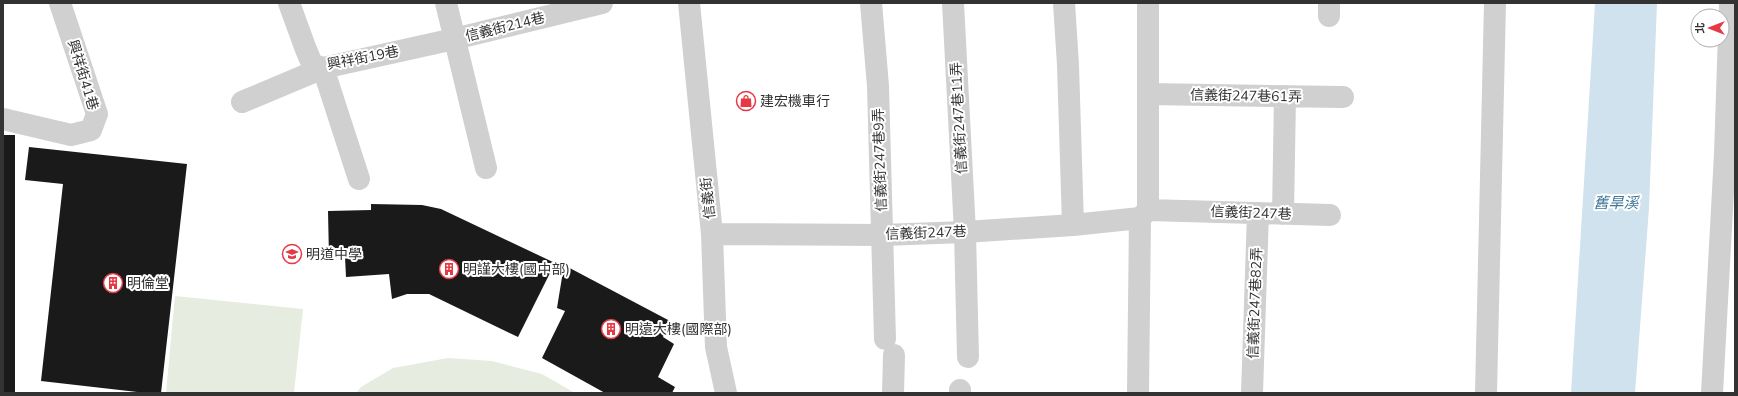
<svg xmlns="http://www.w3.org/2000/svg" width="1738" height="396" font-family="'Nunito Sans','Noto Sans TC',sans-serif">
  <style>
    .green { fill: #e6ecdf }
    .water { fill: #cfe2ee }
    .building { fill: #1a1a1a }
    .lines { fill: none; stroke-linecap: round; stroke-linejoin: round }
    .minor { stroke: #d0d0d0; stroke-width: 22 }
    .labels { text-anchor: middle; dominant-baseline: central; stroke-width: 4; stroke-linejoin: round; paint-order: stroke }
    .street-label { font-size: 14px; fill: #333; stroke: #fff }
    .poi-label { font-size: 14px; fill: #333; stroke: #fff; text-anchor: start }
    .water-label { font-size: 15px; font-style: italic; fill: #3f7597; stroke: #fff }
  </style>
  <rect width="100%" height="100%" fill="#fff"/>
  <path class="green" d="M 175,296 L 303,309 L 294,393 L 166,393 Z
    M 448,358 L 492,361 L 542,374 L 575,393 L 356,393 L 361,387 L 393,368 Z"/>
  <path class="water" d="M 1595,3 L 1657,3 L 1649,208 L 1635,393 L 1571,393 Z"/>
  <path class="building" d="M 3,135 L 15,135 L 15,393 L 3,393 Z
    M 29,147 L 187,164 L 161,393 L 146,393 L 41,381 L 63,184 L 25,180 Z
    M 371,204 L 422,205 L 441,209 L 555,263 L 518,337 L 429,294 L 407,294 L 392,299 L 389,274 L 346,277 L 345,257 L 329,257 L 328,211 L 371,210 Z
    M 564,265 L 670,321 L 663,337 L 674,344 L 658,377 L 675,387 L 672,393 L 605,393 L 542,358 L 565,311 L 557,308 Z"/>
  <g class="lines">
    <path class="minor" d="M 289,3 L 305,47 L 312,64 L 323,68 L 454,39 L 602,3
      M 446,3 L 486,168
      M 689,3 L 712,234 L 716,347 L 726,393
      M 871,3 L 878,86 L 885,339
      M 953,3 L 965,232 L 968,357
      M 1064,3 L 1068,65 L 1073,225
      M 1148,3 L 1148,210
      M 1329,16 L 1329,3
      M 1148,94 L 1343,97
      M 242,102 L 323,68 L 359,179
      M 3,119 L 71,135 L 91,130 L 97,114 L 60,3
      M 1283,214 L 1285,96
      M 712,234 L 883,235 L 965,232 L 1073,225 L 1140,218 L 1148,210 L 1330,215
      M 893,393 L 894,355
      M 960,393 L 960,390
      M 1138,393 L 1140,218
      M 1252,393 L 1258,213
      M 1486,393 L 1495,3
      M 1712,393 L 1725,154 L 1730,3"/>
  </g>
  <defs>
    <symbol id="shop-ring" viewBox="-11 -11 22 22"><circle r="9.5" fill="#fff" stroke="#e63946" stroke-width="1.5"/><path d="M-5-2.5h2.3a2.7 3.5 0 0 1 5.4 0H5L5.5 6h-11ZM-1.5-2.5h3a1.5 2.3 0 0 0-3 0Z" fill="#e63946"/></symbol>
    <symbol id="school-ring" viewBox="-11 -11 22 22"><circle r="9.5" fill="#fff" stroke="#e63946" stroke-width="1.5"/><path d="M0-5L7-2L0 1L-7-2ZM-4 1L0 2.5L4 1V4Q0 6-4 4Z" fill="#e63946"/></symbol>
    <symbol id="building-ring" viewBox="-11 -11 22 22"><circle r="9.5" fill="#fff" stroke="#e63946" stroke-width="1.5"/><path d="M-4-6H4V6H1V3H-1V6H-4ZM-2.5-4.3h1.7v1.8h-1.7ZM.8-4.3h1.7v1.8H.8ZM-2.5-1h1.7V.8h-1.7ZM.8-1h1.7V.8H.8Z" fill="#e63946"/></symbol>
  </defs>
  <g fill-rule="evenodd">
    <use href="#shop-ring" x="735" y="90" width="22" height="22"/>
    <use href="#school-ring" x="281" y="243" width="22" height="22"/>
    <use href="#building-ring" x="438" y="258" width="22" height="22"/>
    <use href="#building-ring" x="102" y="272" width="22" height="22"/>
    <use href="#building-ring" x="600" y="318" width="22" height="22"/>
  </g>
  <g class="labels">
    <g class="street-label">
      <text transform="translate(505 27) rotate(-14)">信義街214巷</text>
      <text transform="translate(363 58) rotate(-11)">興祥街19巷</text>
      <text transform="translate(83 75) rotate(73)">興祥街41巷</text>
      <text transform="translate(1246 96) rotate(1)">信義街247巷61弄</text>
      <text transform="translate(959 118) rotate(-93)">信義街247巷11弄</text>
      <text transform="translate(880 160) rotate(-92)">信義街247巷9弄</text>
      <text transform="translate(708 198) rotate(-96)">信義街</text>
      <text transform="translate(1251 213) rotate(2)">信義街247巷</text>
      <text transform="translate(926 233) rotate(-2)">信義街247巷</text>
      <text transform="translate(1255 303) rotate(-88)">信義街247巷82弄</text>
    </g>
    <g class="poi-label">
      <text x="760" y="101">建宏機車行</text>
      <text x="306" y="254">明道中學</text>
      <text x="463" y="269">明謹大樓(國中部)</text>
      <text x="127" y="283">明倫堂</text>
      <text x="625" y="329">明遠大樓(國際部)</text>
    </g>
    <g class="water-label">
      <text x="1616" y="203">舊旱溪</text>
    </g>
  </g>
  <rect width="1738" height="396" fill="none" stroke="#333333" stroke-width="8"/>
  <g transform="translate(1710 28) rotate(270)"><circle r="19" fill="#ffffff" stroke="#adadad"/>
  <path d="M0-3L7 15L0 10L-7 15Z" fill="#e63946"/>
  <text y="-6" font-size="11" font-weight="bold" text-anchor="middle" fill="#333333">北</text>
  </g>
</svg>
